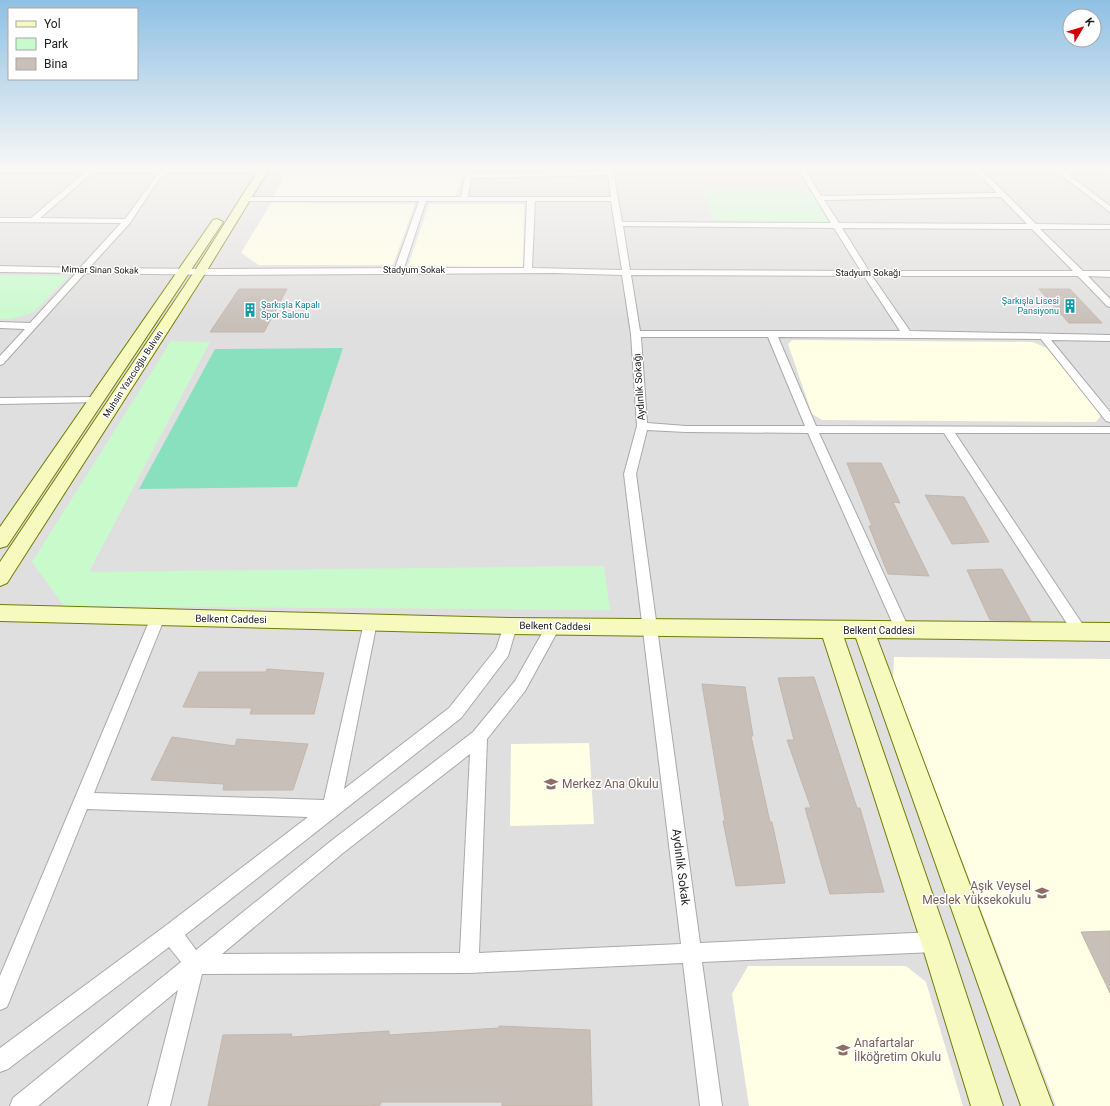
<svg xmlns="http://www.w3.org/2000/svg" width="1110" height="1106" font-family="Roboto,sans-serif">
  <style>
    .residential { fill: #e0dfdf }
    .education { fill: #ffffe5 }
    .park { fill: #c8facc }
    .pitch { fill: #88e0be }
    .building { fill: #c7bfb8; stroke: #c4b6ab }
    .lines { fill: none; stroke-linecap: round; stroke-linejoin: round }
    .street-casing { stroke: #a9a9a9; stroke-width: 2 }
    .secondary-casing { stroke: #707d05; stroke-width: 2 }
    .street { fill: #fff; fill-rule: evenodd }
    .secondary { fill: #f7fabf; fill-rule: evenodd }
    .labels { text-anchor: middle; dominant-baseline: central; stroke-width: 3; stroke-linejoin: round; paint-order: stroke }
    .far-street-label { font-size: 9px; fill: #222; stroke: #fff }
    .far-culture-label { font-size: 9px; fill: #0d838f; stroke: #fff; text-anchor: end }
    .street-label { font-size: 10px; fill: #222; stroke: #fff }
    .near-education-label { font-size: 12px; fill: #785e54; stroke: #fff; text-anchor: start }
    .near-street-label { font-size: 12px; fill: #222; stroke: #fff }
  </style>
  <rect width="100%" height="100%" fill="#f2efe9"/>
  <path class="residential" d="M 0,169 L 1110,169 L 1110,1106 L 0,1106 Z"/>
  <path class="education" d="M 289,169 L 464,169 L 455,199 L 274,196 Z
    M 271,203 L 415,204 L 393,265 L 259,265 L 241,253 Z
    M 429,204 L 524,204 L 523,267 L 408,266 Z
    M 792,340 L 1033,342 L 1047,348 L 1101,415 L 1096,422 L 822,420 L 812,414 L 788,344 Z
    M 894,657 L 1110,659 L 1110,1106 L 1056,1106 L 893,680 Z
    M 589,743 L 594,824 L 510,826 L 511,744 Z
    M 748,966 L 906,966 L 926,982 L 963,1106 L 749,1106 L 732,994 Z"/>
  <path class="park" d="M 703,189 L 814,189 L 834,222 L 714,221 Z
    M 0,275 L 69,276 L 34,312 L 11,319 L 0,319 Z
    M 171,341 L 210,342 L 89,572 L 604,566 L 610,610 L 64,606 L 32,562 Z"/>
  <path class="pitch" d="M 343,348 L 297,487 L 139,489 L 215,349 Z"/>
  <path class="building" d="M 239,289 L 287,289 L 264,332 L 210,332 Z
    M 1039,289 L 1070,289 L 1102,323 L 1069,323 Z
    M 847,463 L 881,463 L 900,503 L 893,502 L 929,576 L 888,574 L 869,526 L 872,526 Z
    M 925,495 L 964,497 L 989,542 L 952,544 Z
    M 1002,569 L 1031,621 L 990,620 L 967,570 Z
    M 267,669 L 324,673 L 314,714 L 250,714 L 252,708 L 183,707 L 199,672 L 266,672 Z
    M 814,677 L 857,808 L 860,808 L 884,892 L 830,894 L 805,808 L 811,808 L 787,740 L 794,740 L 778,678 Z
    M 702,684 L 745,687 L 753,736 L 751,736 L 770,822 L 772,822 L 785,883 L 736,886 L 723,821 L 725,821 Z
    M 172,737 L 235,746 L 237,739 L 308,744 L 293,790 L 223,790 L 224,784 L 151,780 Z
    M 1110,931 L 1110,993 L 1081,932 Z
    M 499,1026 L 590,1030 L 592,1106 L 502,1106 L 502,1102 L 381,1102 L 380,1105 L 368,1106 L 208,1106 L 223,1035 L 292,1034 L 291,1037 L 389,1031 L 389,1035 L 499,1028 Z"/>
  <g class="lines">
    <defs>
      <path id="street" d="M 0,169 L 252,169 L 254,171 L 251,173 L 167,173 L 159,179 L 130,223 L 89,268 L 219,269 L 395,268 L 419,201 L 245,201 L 241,199 L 245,197 L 461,197 L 465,176 L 468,174 L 607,171 L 607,169 L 613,169 L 622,222 L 831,223 L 798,169 L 805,169 L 821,196 L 997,193 L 974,169 L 981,169 L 1036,224 L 1110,225 L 1110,229 L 1040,229 L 1083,271 L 1110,271 L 1110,277 L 1088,276 L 1110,299 L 1110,307 L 1107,306 L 1078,276 L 872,276 L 910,331 L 1110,335 L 1110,341 L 1051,340 L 1110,412 L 1110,422 L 1106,421 L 1041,339 L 778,337 L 816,426 L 1110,427 L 1110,433 L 955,433 L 1085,628 L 1087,632 L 1085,636 L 1080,638 L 1075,636 L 944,433 L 819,433 L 910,631 L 908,635 L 903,637 L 898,635 L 896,631 L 808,433 L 686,432 L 647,430 L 636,474 L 700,943 L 935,932 L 942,935 L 945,942 L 942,949 L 935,952 L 702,962 L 722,1106 L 700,1106 L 683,963 L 469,973 L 202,974 L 170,1106 L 148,1106 L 178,990 L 38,1106 L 10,1106 L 13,1098 L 181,962 L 169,947 L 8,1069 L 0,1072 L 0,1048 L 164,927 L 308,817 L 87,809 L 7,1007 L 0,1010 L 0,976 L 151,617 L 153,613 L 158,611 L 163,613 L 165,617 L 94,793 L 324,800 L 365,618 L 370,616 L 375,618 L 377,622 L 344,789 L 449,708 L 496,649 L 505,622 L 510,620 L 515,622 L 517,626 L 508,656 L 461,718 L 185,935 L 196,950 L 331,841 L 473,732 L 515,681 L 549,621 L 554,619 L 559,621 L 561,625 L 525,691 L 487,739 L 479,953 L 681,944 L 624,474 L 637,426 L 631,334 L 622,275 L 555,273 L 219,275 L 85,273 L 3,364 L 0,365 L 0,356 L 25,329 L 0,328 L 0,322 L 30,323 L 76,273 L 0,272 L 0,266 L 80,268 L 121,223 L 0,222 L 0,218 L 31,218 L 84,173 L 0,173 ZM 92,173 L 159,173 L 125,219 L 40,218 ZM 608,175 L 611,197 L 468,197 L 471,178 ZM 1001,197 L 1027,224 L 839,223 L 824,200 ZM 426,201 L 527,201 L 524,268 L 404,268 ZM 535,201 L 611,201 L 622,270 L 532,268 ZM 623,226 L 834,228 L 861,271 L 630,270 ZM 842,228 L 1032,229 L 1073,271 L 869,271 ZM 631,275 L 864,276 L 900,331 L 640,331 ZM 641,337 L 768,337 L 805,426 L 686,426 L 647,423 ZM 470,754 L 460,953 L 222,954 L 343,853 Z
        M 1053,169 L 1061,169 L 1110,206 L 1110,212 Z
        M 97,397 L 102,400 L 101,402 L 0,404 L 0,398 Z"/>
      <path id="secondary" d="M 259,169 L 269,169 L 206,272 L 7,583 L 0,586 L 0,562 L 194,272 Z
        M 217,219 L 223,222 L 7,546 L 0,548 L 0,527 L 213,220 Z
        M 0,605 L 510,618 L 1110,623 L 1110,641 L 877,638 L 1053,1106 L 1021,1106 L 856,638 L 844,638 L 949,942 L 1003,1106 L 971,1106 L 921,942 L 823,638 L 510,634 L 0,621 Z"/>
    </defs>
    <use href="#street" class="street-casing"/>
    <use href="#secondary" class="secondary-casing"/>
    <use href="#street" class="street"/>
    <use href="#secondary" class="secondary"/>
  </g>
  <linearGradient id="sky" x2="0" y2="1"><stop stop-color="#8fc0e4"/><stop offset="0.52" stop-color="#f9f8f5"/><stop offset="1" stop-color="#f9f8f5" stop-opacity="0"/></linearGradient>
  <rect width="1110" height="324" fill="url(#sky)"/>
  <defs>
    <symbol id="building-bare" viewBox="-9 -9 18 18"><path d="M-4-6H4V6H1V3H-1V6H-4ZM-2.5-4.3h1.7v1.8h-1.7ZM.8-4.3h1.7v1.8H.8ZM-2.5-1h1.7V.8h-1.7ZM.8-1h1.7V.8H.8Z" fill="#0f9aa8" stroke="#fff" stroke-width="2.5" paint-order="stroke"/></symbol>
    <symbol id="school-bare" viewBox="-9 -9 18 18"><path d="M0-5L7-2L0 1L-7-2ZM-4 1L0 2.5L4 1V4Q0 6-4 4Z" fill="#8d6e63" stroke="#fff" stroke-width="2.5" paint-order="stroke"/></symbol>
    <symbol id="university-bare" viewBox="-9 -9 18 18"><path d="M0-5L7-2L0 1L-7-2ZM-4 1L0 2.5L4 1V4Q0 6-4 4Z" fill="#8d6e63" stroke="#fff" stroke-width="2.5" paint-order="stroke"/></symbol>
  </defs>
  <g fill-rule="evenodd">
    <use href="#building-bare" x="1060" y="296" width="20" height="20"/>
    <use href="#building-bare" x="240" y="300" width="20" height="20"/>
    <use href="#school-bare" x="541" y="774" width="20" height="20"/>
    <use href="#university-bare" x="1032" y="883" width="20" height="20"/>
    <use href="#school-bare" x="833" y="1040" width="20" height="20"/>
  </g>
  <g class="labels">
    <g class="far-street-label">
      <text transform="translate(100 270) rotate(1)">Mimar Sinan Sokak</text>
      <text x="414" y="270">Stadyum Sokak</text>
      <text x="868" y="273">Stadyum Sokağı</text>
      <text transform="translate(133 374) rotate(-57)">Muhsin Yazıcıoğlu Bulvarı</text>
    </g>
    <g class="far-culture-label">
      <text x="1059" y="301">Şarkışla Lisesi<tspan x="1059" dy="10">Pansiyonu</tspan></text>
      <text x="261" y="305" text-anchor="start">Şarkışla Kapalı<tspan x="261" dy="10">Spor Salonu</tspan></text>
    </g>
    <g class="street-label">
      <text transform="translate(639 387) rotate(-94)">Aydınlık Sokağı</text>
      <text transform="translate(231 619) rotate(1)">Belkent Caddesi</text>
      <text transform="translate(555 626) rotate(1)">Belkent Caddesi</text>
      <text x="879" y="630">Belkent Caddesi</text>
    </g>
    <g class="near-education-label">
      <text x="562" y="784">Merkez Ana Okulu</text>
      <text x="1031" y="886" text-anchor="end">Aşık Veysel<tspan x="1031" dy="14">Meslek Yüksekokulu</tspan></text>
      <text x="854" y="1043">Anafartalar<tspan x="854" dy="14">İlköğretim Okulu</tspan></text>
    </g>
    <g class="near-street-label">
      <text transform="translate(681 867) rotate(83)">Aydınlık Sokak</text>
    </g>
  </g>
  <rect x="8" y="8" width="130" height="72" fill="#ffffff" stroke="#a7a7a7"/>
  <rect x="16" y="21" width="20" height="6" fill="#f7fabf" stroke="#a7a7a7"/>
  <text x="44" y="28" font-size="12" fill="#222222">Yol</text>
  <rect x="16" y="38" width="20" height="12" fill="#c8facc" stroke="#a7a7a7"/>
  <text x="44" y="48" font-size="12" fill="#222222">Park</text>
  <rect x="16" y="58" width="20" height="12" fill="#c7bfb8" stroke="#a7a7a7"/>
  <text x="44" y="68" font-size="12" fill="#222222">Bina</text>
  <g transform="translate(1082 28) rotate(52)"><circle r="19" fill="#ffffff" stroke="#a7a7a7"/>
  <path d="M0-3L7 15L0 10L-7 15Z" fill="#d40000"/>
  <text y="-6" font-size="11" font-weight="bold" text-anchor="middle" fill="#222222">K</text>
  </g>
</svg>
